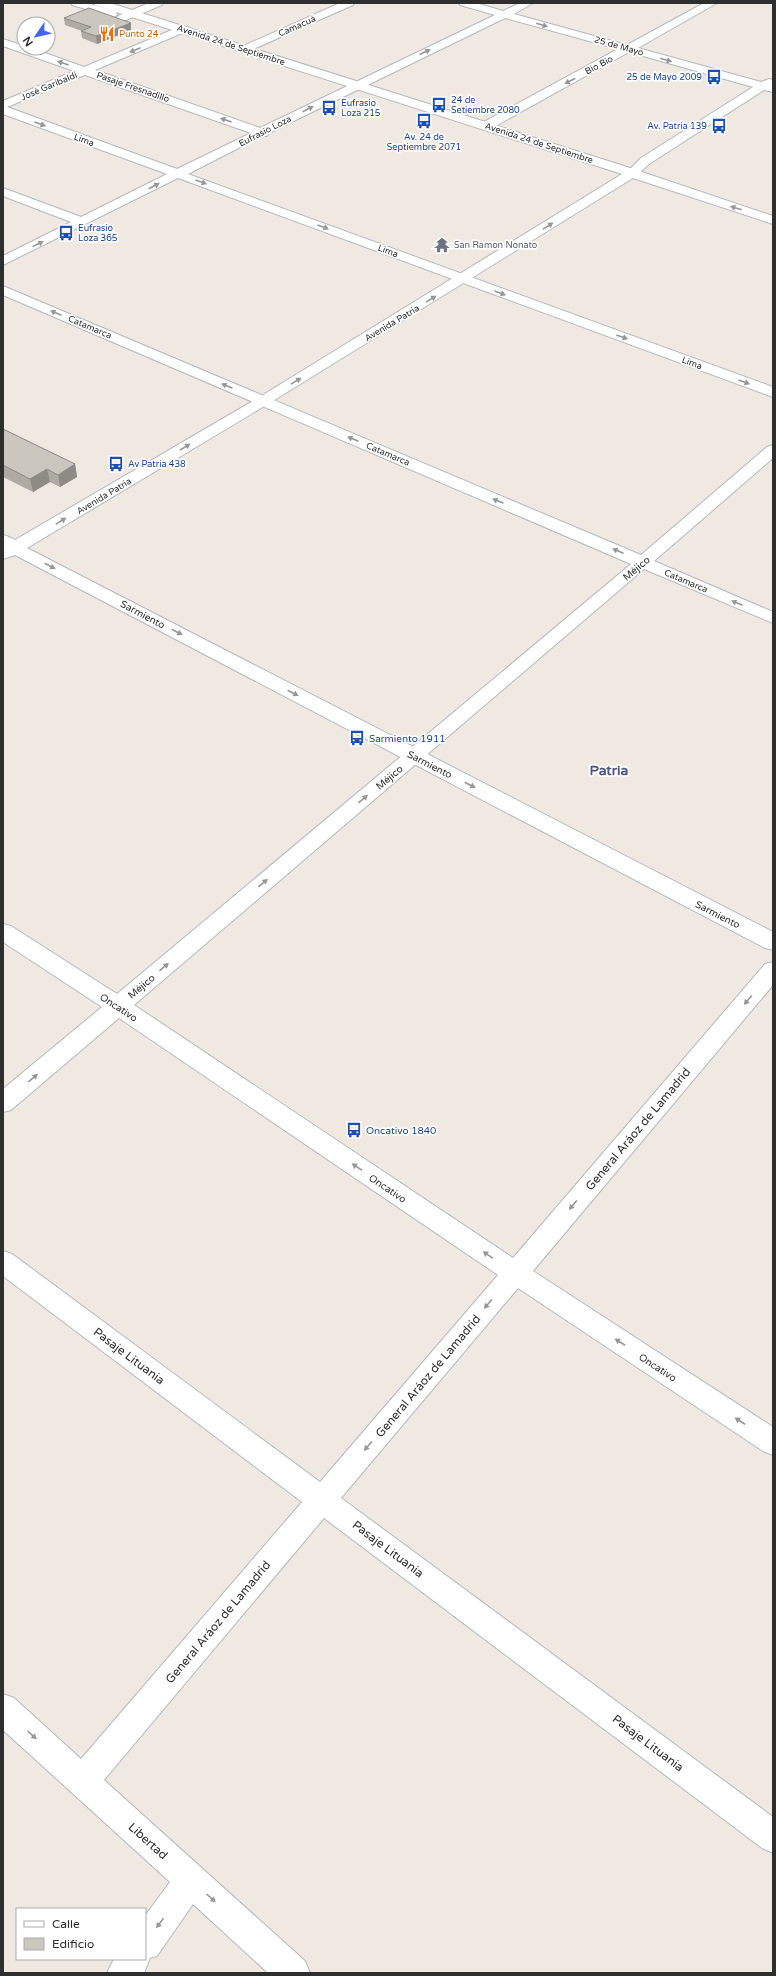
<svg xmlns="http://www.w3.org/2000/svg" width="776" height="1976" font-family="'Varela Round',sans-serif">
  <style>
    .lines { fill: none; stroke-linecap: round; stroke-linejoin: round }
    .street-casing { stroke: #b4b7c1; stroke-width: 2 }
    .secondary-casing { stroke: #b4b7c1; stroke-width: 2 }
    .street { fill: #fff; fill-rule: evenodd }
    .secondary { fill: #fff; fill-rule: evenodd }
    .wall { fill: #afaba4 }
    .shaded-wall { fill: #8e8b86 }
    .building { fill: #cbc7bf; stroke: #8e8b86 }
    .oneway { fill: #969696 }
    .labels { text-anchor: middle; stroke-width: 3.5; stroke-linejoin: round; paint-order: stroke }
    .far-street-label { font-size: 9px; fill: #2e2e2e; stroke: #fff }
    .far-food-label { font-size: 9px; fill: #c56008; stroke: #fff; text-anchor: start }
    .far-transit-label { font-size: 9px; fill: #164399; stroke: #fff; text-anchor: start }
    .far-worship-label { font-size: 9px; fill: #5b616d; stroke: #fff; text-anchor: start }
    .street-label { font-size: 10px; fill: #2e2e2e; stroke: #fff }
    .transit-label { font-size: 10px; fill: #164399; stroke: #fff; text-anchor: start }
    .near-street-label { font-size: 12px; fill: #2e2e2e; stroke: #fff }
    .district-label { font-size: 14px; font-weight: bold; fill: #4d5680; stroke: #fff }
  </style>
  <rect width="100%" height="100%" fill="#efe9e1"/>
  <g class="lines">
    <defs>
      <g id="street">
        <path d="M149,3H163L162,5L126,20L122,21L117,18L118,16Z"/>
        <path d="M340,3H354L353,5L249,51L245,52L239,49L241,47Z"/>
        <path d="M459,3H476L503,11L520,3H533L514,14L627,45L704,3H717L638,48L761,82L769,79L773,80V92L764,90L649,164L636,176H628L626,173L641,158L753,87L629,52L490,129H482L480,126L482,123L618,49L505,18L269,133L267,136H262L188,174L773,387V397L178,178L3,265V256L71,222L3,196V188L81,217L167,174L3,114V101L74,71L3,46V39L24,46V48H31L84,67L179,27H187L188,29L187,31L95,70L260,128L495,15L460,5ZM85,75L251,133L177,169L7,107Z"/>
        <path d="M3,286L641,555L767,447L773,445V458L654,561L773,612V623L644,569L134,1005L513,1258L765,964L773,962V985L533,1271L773,1427V1455L763,1451L518,1288L341,1498L773,1817V1853L762,1848L324,1518L104,1780L305,1961L310,1973H268L193,1904L157,1956L150,1958L144,1973H107L114,1959H145V1916L170,1882L3,1730V1694L14,1698L81,1759L302,1502L3,1276V1251L12,1254L320,1482L498,1275L119,1018L11,1110L3,1112V1089L102,1007L3,942V924L11,926L117,994L631,564L3,295Z"/>
        <path d="M3,535C11,537 19,541 23,548L21,552L15,553L3,548Z"/>
      </g>
      <path id="secondary" d="M71,3H87L111,10L95,5L94,3H110L624,166L773,216V224L633,178L268,404L27,548L773,932V950L765,948L15,555L3,559V547L258,398L622,174L116,12L117,14L116,16L112,17L72,5Z"/>
    </defs>
    <use href="#street" class="street-casing"/>
    <use href="#secondary" class="secondary-casing"/>
    <use href="#street" class="street"/>
    <use href="#secondary" class="secondary"/>
  </g>
  <g class="wall">
    <path d="M64,18L131,30L97,44L82,38L81,31H82L65,25Z"/>
    <path d="M3,429L75,464L77,477L60,487L50,482L33,492L3,477Z"/>
  </g>
  <g class="shaded-wall">
    <path d="M131,23V30L97,44L96,36Z"/>
    <path d="M75,464L77,477L60,487L58,475Z"/>
    <path d="M47,469L50,482L33,492L30,479Z"/>
  </g>
  <g class="building">
    <path d="M89,8L131,23L96,36L81,31L91,27L64,18Z"/>
    <path d="M3,429L75,464L58,475L47,469L30,479L3,465Z"/>
  </g>
  <defs><path id="oneway-solid" d="M-6-.8H1V-3.2L6.5 0L1 3.2V.8H-6Z"/></defs>
  <g class="oneway">
    <use href="#oneway-solid" transform="translate(542 25) rotate(16)"/>
    <use href="#oneway-solid" transform="translate(135 50) rotate(157)"/>
    <use href="#oneway-solid" transform="translate(425 52) rotate(-25)"/>
    <use href="#oneway-solid" transform="translate(666 60) rotate(16)"/>
    <use href="#oneway-solid" transform="translate(63 63) rotate(-161)"/>
    <use href="#oneway-solid" transform="translate(570 81) rotate(152)"/>
    <use href="#oneway-solid" transform="translate(308 109) rotate(-27)"/>
    <use href="#oneway-solid" transform="translate(226 120) rotate(-161)"/>
    <use href="#oneway-solid" transform="translate(40 124) rotate(20)"/>
    <use href="#oneway-solid" transform="translate(201 182) rotate(20)"/>
    <use href="#oneway-solid" transform="translate(154 186) rotate(-27)"/>
    <use href="#oneway-solid" transform="translate(736 208) rotate(-162)"/>
    <use href="#oneway-solid" transform="translate(548 226) rotate(-32)"/>
    <use href="#oneway-solid" transform="translate(323 227) rotate(20)"/>
    <use href="#oneway-solid" transform="translate(38 244) rotate(-26)"/>
    <use href="#oneway-solid" transform="translate(500 293) rotate(20)"/>
    <use href="#oneway-solid" transform="translate(431 299) rotate(-31)"/>
    <use href="#oneway-solid" transform="translate(56 313) rotate(-157)"/>
    <use href="#oneway-solid" transform="translate(622 337) rotate(20)"/>
    <use href="#oneway-solid" transform="translate(296 381) rotate(-31)"/>
    <use href="#oneway-solid" transform="translate(744 382) rotate(20)"/>
    <use href="#oneway-solid" transform="translate(227 386) rotate(-157)"/>
    <use href="#oneway-solid" transform="translate(353 439) rotate(-157)"/>
    <use href="#oneway-solid" transform="translate(185 447) rotate(-31)"/>
    <use href="#oneway-solid" transform="translate(498 501) rotate(-157)"/>
    <use href="#oneway-solid" transform="translate(61 521) rotate(-31)"/>
    <use href="#oneway-solid" transform="translate(618 551) rotate(-157)"/>
    <use href="#oneway-solid" transform="translate(50 566) rotate(28)"/>
    <use href="#oneway-solid" transform="translate(737 603) rotate(-157)"/>
    <use href="#oneway-solid" transform="translate(177 632) rotate(28)"/>
    <use href="#oneway-solid" transform="translate(293 693) rotate(28)"/>
    <use href="#oneway-solid" transform="translate(470 785) rotate(27)"/>
    <use href="#oneway-solid" transform="translate(363 799) rotate(-40)"/>
    <use href="#oneway-solid" transform="translate(263 883) rotate(-40)"/>
    <use href="#oneway-solid" transform="translate(164 967) rotate(-40)"/>
    <use href="#oneway-solid" transform="translate(748 1000) rotate(130)"/>
    <use href="#oneway-solid" transform="translate(33 1078) rotate(-40)"/>
    <use href="#oneway-solid" transform="translate(357 1167) rotate(-146)"/>
    <use href="#oneway-solid" transform="translate(573 1205) rotate(130)"/>
    <use href="#oneway-solid" transform="translate(488 1255) rotate(-146)"/>
    <use href="#oneway-solid" transform="translate(488 1304) rotate(130)"/>
    <use href="#oneway-solid" transform="translate(620 1342) rotate(-147)"/>
    <use href="#oneway-solid" transform="translate(740 1421) rotate(-147)"/>
    <use href="#oneway-solid" transform="translate(368 1446) rotate(130)"/>
    <use href="#oneway-solid" transform="translate(32 1735) rotate(42)"/>
    <use href="#oneway-solid" transform="translate(211 1898) rotate(42)"/>
    <use href="#oneway-solid" transform="translate(160 1923) rotate(126)"/>
  </g>
  <defs>
    <symbol id="restaurant-bare" viewBox="-9 -9 18 18"><path d="M-5-6h1v4h1v-4h1v4h1v-4h1v5L-1.5 .5V6h-2V.5L-5-1ZM5-6V6H3V1.5H1.5Q1.5-4 5-6Z" fill="#e8710a" stroke="#fff" stroke-width="2.5" paint-order="stroke"/></symbol>
    <symbol id="bus-bare" viewBox="-9 -9 18 18"><path d="M-5-6H5V4H4V6H2V4H-2V6H-4V4H-5ZM-3.5-4V0h7V-4ZM-3.5 1.2v1.5H-2V1.2ZM2 1.2v1.5H3.5V1.2Z" fill="#1a4fb4" stroke="#fff" stroke-width="2.5" paint-order="stroke"/></symbol>
    <symbol id="temple-bare" viewBox="-9 -9 18 18"><path d="M0-6L5-2H3V0L6.5 2.5H4V6H1.5V3h-3V6H-4V2.5H-6.5L-3 0V-2H-5Z" fill="#6b7280" stroke="#fff" stroke-width="2.5" paint-order="stroke"/></symbol>
  </defs>
  <g fill-rule="evenodd">
    <use href="#restaurant-bare" x="96" y="23" width="22" height="22"/>
    <use href="#bus-bare" x="703" y="66" width="22" height="22"/>
    <use href="#bus-bare" x="428" y="94" width="22" height="22"/>
    <use href="#bus-bare" x="318" y="97" width="22" height="22"/>
    <use href="#bus-bare" x="413" y="110" width="22" height="22"/>
    <use href="#bus-bare" x="708" y="115" width="22" height="22"/>
    <use href="#bus-bare" x="55" y="222" width="22" height="22"/>
    <use href="#temple-bare" x="431" y="234" width="22" height="22"/>
    <use href="#bus-bare" x="105" y="453" width="22" height="22"/>
    <use href="#bus-bare" x="346" y="727" width="22" height="22"/>
    <use href="#bus-bare" x="343" y="1119" width="22" height="22"/>
  </g>
  <g class="labels">
    <g class="far-street-label">
      <text transform="translate(297 26) rotate(-24)" y="3">Camacuá</text>
      <text transform="translate(231 45) rotate(18)" y="3">Avenida 24 de Septiembre</text>
      <text transform="translate(619 46) rotate(16)" y="3">25 de Mayo</text>
      <text transform="translate(599 65) rotate(-28)" y="3">Bio Bio</text>
      <text transform="translate(49 86) rotate(-23)" y="3">José Garibaldi</text>
      <text transform="translate(133 87) rotate(19)" y="3">Pasaje Fresnadillo</text>
      <text transform="translate(265 131) rotate(-27)" y="3">Eufrasio Loza</text>
      <text transform="translate(84 140) rotate(20)" y="3">Lima</text>
      <text transform="translate(539 143) rotate(18)" y="3">Avenida 24 de Septiembre</text>
      <text transform="translate(388 251) rotate(20)" y="3">Lima</text>
      <text transform="translate(392 323) rotate(-31)" y="3">Avenida Patria</text>
      <text transform="translate(90 327) rotate(23)" y="3">Catamarca</text>
      <text transform="translate(692 363) rotate(20)" y="3">Lima</text>
      <text transform="translate(388 454) rotate(23)" y="3">Catamarca</text>
      <text transform="translate(104 496) rotate(-31)" y="3">Avenida Patria</text>
      <text transform="translate(686 581) rotate(23)" y="3">Catamarca</text>
    </g>
    <g class="far-food-label">
      <text x="119" y="37">Punto 24</text>
    </g>
    <g class="far-transit-label">
      <text x="702" y="80" text-anchor="end">25 de Mayo 2009</text>
      <text x="451" y="103">24 de<tspan x="451" dy="10">Setiembre 2080</tspan></text>
      <text x="341" y="106">Eufrasio<tspan x="341" dy="10">Loza 215</tspan></text>
      <text x="707" y="129" text-anchor="end">Av. Patria 139</text>
      <text x="424" y="140" text-anchor="middle">Av. 24 de<tspan x="424" dy="10">Septiembre 2071</tspan></text>
      <text x="78" y="231">Eufrasio<tspan x="78" dy="10">Loza 365</tspan></text>
      <text x="128" y="467">Av Patria 438</text>
    </g>
    <g class="far-worship-label">
      <text x="454" y="248">San Ramon Nonato</text>
    </g>
    <g class="street-label">
      <text transform="translate(636 568) rotate(-40)" y="4">Méjico</text>
      <text transform="translate(143 614) rotate(28)" y="4">Sarmiento</text>
      <text transform="translate(430 764) rotate(27)" y="4">Sarmiento</text>
      <text transform="translate(389 777) rotate(-40)" y="4">Méjico</text>
      <text transform="translate(718 914) rotate(27)" y="4">Sarmiento</text>
      <text transform="translate(141 986) rotate(-40)" y="4">Méjico</text>
      <text transform="translate(119 1007) rotate(33)" y="4">Oncativo</text>
      <text transform="translate(388 1188) rotate(34)" y="4">Oncativo</text>
      <text transform="translate(658 1367) rotate(33)" y="4">Oncativo</text>
    </g>
    <g class="transit-label">
      <text x="369" y="742">Sarmiento 1911</text>
      <text x="366" y="1134">Oncativo 1840</text>
    </g>
    <g class="near-street-label">
      <text transform="translate(638 1129) rotate(-50)" y="4">General Aráoz de Lamadrid</text>
      <text transform="translate(129 1356) rotate(37)" y="4">Pasaje Lituania</text>
      <text transform="translate(428 1376) rotate(-50)" y="4">General Aráoz de Lamadrid</text>
      <text transform="translate(388 1549) rotate(37)" y="4">Pasaje Lituania</text>
      <text transform="translate(218 1622) rotate(-50)" y="4">General Aráoz de Lamadrid</text>
      <text transform="translate(648 1743) rotate(37)" y="4">Pasaje Lituania</text>
      <text transform="translate(148 1841) rotate(42)" y="4">Libertad</text>
    </g>
    <g class="district-label">
      <text x="609" y="775">Patria</text>
    </g>
  </g>
  <rect width="776" height="1976" fill="none" stroke="#2e2e2e" stroke-width="8"/>
  <rect x="16" y="1908" width="130" height="52" fill="#ffffff" stroke="#ababab"/>
  <rect x="24" y="1921" width="20" height="6" fill="#ffffff" stroke="#ababab"/>
  <text x="52" y="1928" font-size="12" fill="#2e2e2e">Calle</text>
  <rect x="24" y="1938" width="20" height="12" fill="#cbc7bf" stroke="#ababab"/>
  <text x="52" y="1948" font-size="12" fill="#2e2e2e">Edificio</text>
  <g transform="translate(36 36) rotate(236)"><circle r="19" fill="#ffffff" stroke="#ababab"/>
  <path d="M0-3L7 15L0 10L-7 15Z" fill="#4264fb"/>
  <text y="-6" font-size="11" font-weight="bold" text-anchor="middle" fill="#2e2e2e">N</text>
  </g>
</svg>
